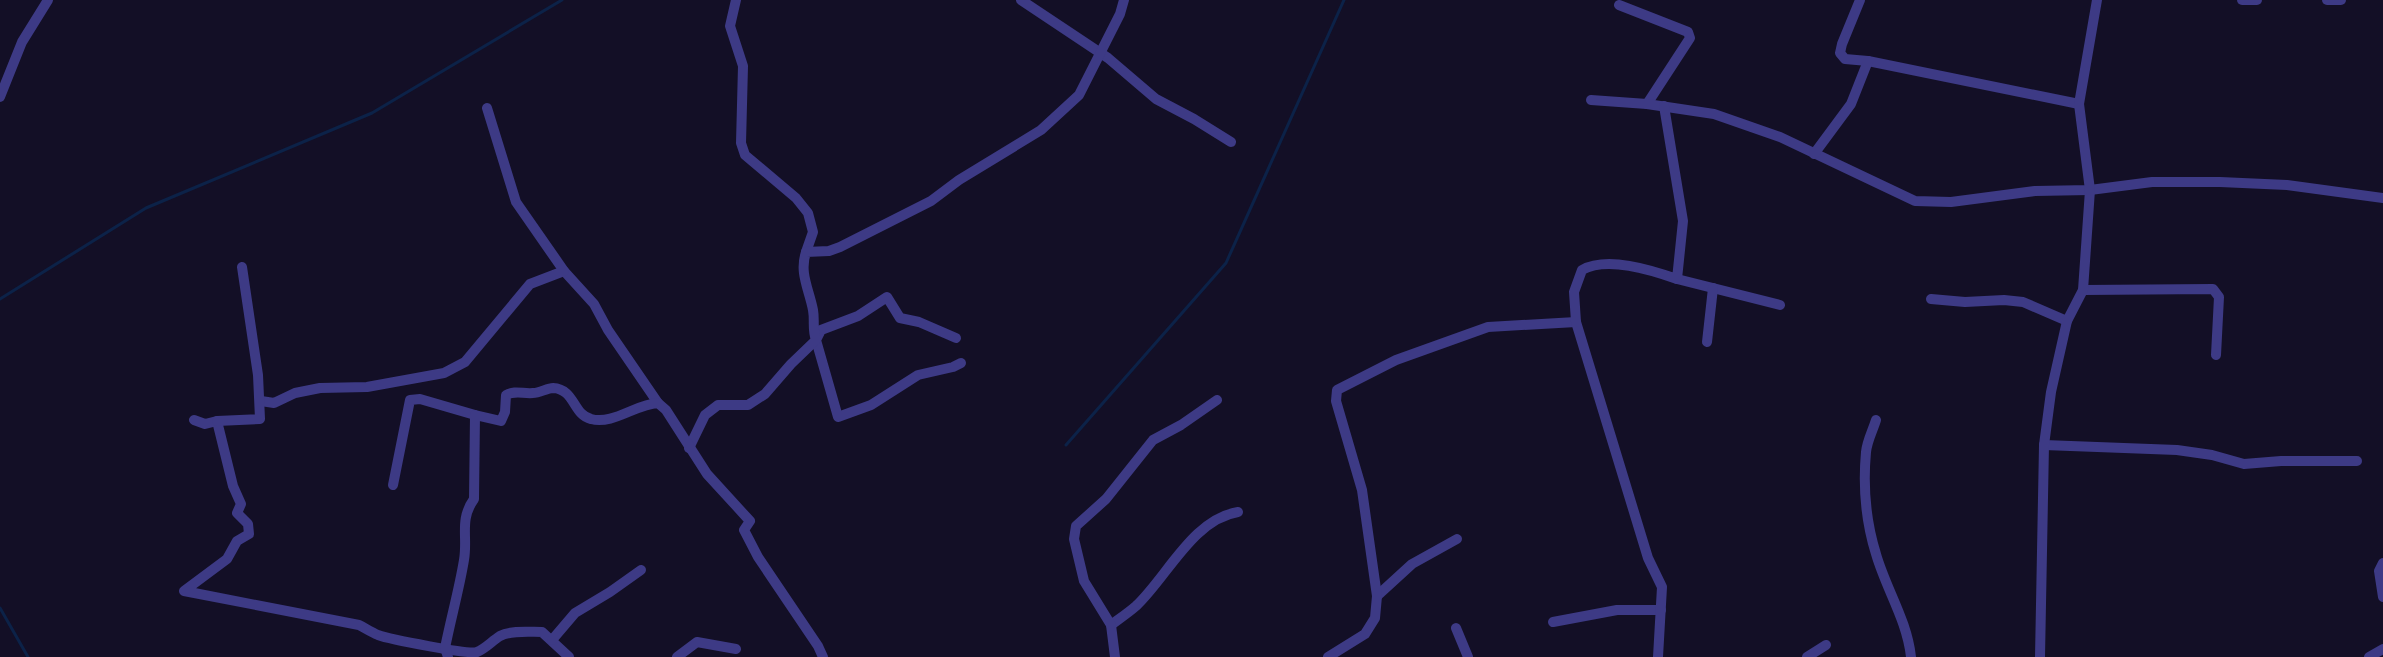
<svg xmlns="http://www.w3.org/2000/svg" width="2383" height="657" font-family="Quicksand,sans-serif">
  <style>
    .lines { fill: none; stroke-linecap: round; stroke-linejoin: round }
    .stream { stroke: #0c2248; stroke-width: 3 }
    .minor { stroke: #3d3a85; stroke-width: 10 }
  </style>
  <rect width="100%" height="100%" fill="#130f26"/>
  <g class="lines">
    <g class="stream">
      <path d="M0,299L146,208L372,113L562,0"/>
      <path d="M1066,445L1226,263L1344,0"/>
      <path d="M0,608L28,657"/>
    </g>
    <g class="minor">
      <path d="M736,0L730,26L743,66L741,143L745,155L796,198L808,213L813,232L806,252"/>
      <path d="M1021,0L1108,58L1156,99L1194,119L1231,142"/>
      <path d="M1860,0L1842,44L1840,53L1845,59L1868,61L2079,104"/>
      <path d="M2242,0H2257"/>
      <path d="M2327,0H2341"/>
      <path d="M1619,5L1688,32L1690,38L1647,104"/>
      <path d="M0,97L22,42L48,0"/>
      <path d="M1591,100L1647,104L1714,114L1780,137L1915,201L1951,202L2035,191L2090,190L2152,182H2220L2287,185L2383,198"/>
      <path d="M1814,154L1851,104L1868,61"/>
      <path d="M564,271L594,304L608,330L658,403"/>
      <path d="M1677,279L1780,305"/>
      <path d="M2083,290L2213,289L2219,297L2216,355"/>
      <path d="M1931,299L1965,302L2004,300L2023,302L2067,321"/>
      <path d="M956,338L919,322L900,318L887,297L858,316L821,330L816,340L838,417L871,405L918,375L953,367L961,363"/>
      <path d="M1707,342L1713,288"/>
      <path d="M261,401L274,403L295,393L320,388L367,387L444,373L465,362L530,284L564,271L516,202L487,108"/>
      <path d="M194,420L205,424L217,421L233,486L241,504L237,513L248,524L249,534L237,541L227,559L184,591L359,625C365,628 371,632 378,635C389,639 469,655 477,652C485,649 492,641 500,636C511,630 529,632 542,632L569,657"/>
      <path d="M1876,420C1873,430 1867,441 1866,452C1863,485 1866,522 1876,554C1886,589 1907,620 1911,657"/>
      <path d="M217,421L260,419L258,375L242,267"/>
      <path d="M2044,445L2177,450L2212,455L2244,464L2281,461H2357"/>
      <path d="M689,448L705,415L718,405H748L765,394L791,364L816,340C812,329 815,321 813,310C809,289 799,273 806,252L829,251L840,247L931,201L959,180L1041,130L1079,95L1120,14L1124,0"/>
      <path d="M393,485L410,400L420,399L475,415"/>
      <path d="M2383,563L2379,571L2383,597"/>
      <path d="M1377,596L1412,564L1457,539"/>
      <path d="M1553,622L1617,610H1661"/>
      <path d="M1111,625C1119,619 1128,613 1136,606C1167,577 1193,519 1238,512"/>
      <path d="M1456,628L1468,657"/>
      <path d="M552,640L575,613L610,592L641,570"/>
      <path d="M448,657L445,648C451,618 459,590 464,560C468,537 459,520 474,499L475,415L501,421L505,412L506,395C515,390 523,394 533,393C540,393 547,388 553,388C575,389 573,415 591,419C613,425 636,404 658,403L666,410L707,474L750,521L744,530L758,557L818,646L823,657"/>
      <path d="M677,657L697,642L736,649"/>
      <path d="M1115,657L1111,625L1084,581L1074,539L1076,526L1106,499L1153,440L1181,425L1217,400"/>
      <path d="M1328,657L1365,634L1375,618L1377,596L1362,490L1336,401L1337,390L1396,360L1488,327L1576,322"/>
      <path d="M1658,657L1662,587L1648,558L1576,322L1574,292L1582,270C1607,256 1651,270 1677,279L1683,221L1664,106"/>
      <path d="M1807,657L1826,645"/>
      <path d="M2040,657L2044,445L2051,392L2067,321L2083,290L2090,190L2079,104L2097,0"/>
      <path d="M2369,657L2383,649"/>
    </g>
  </g>
</svg>
